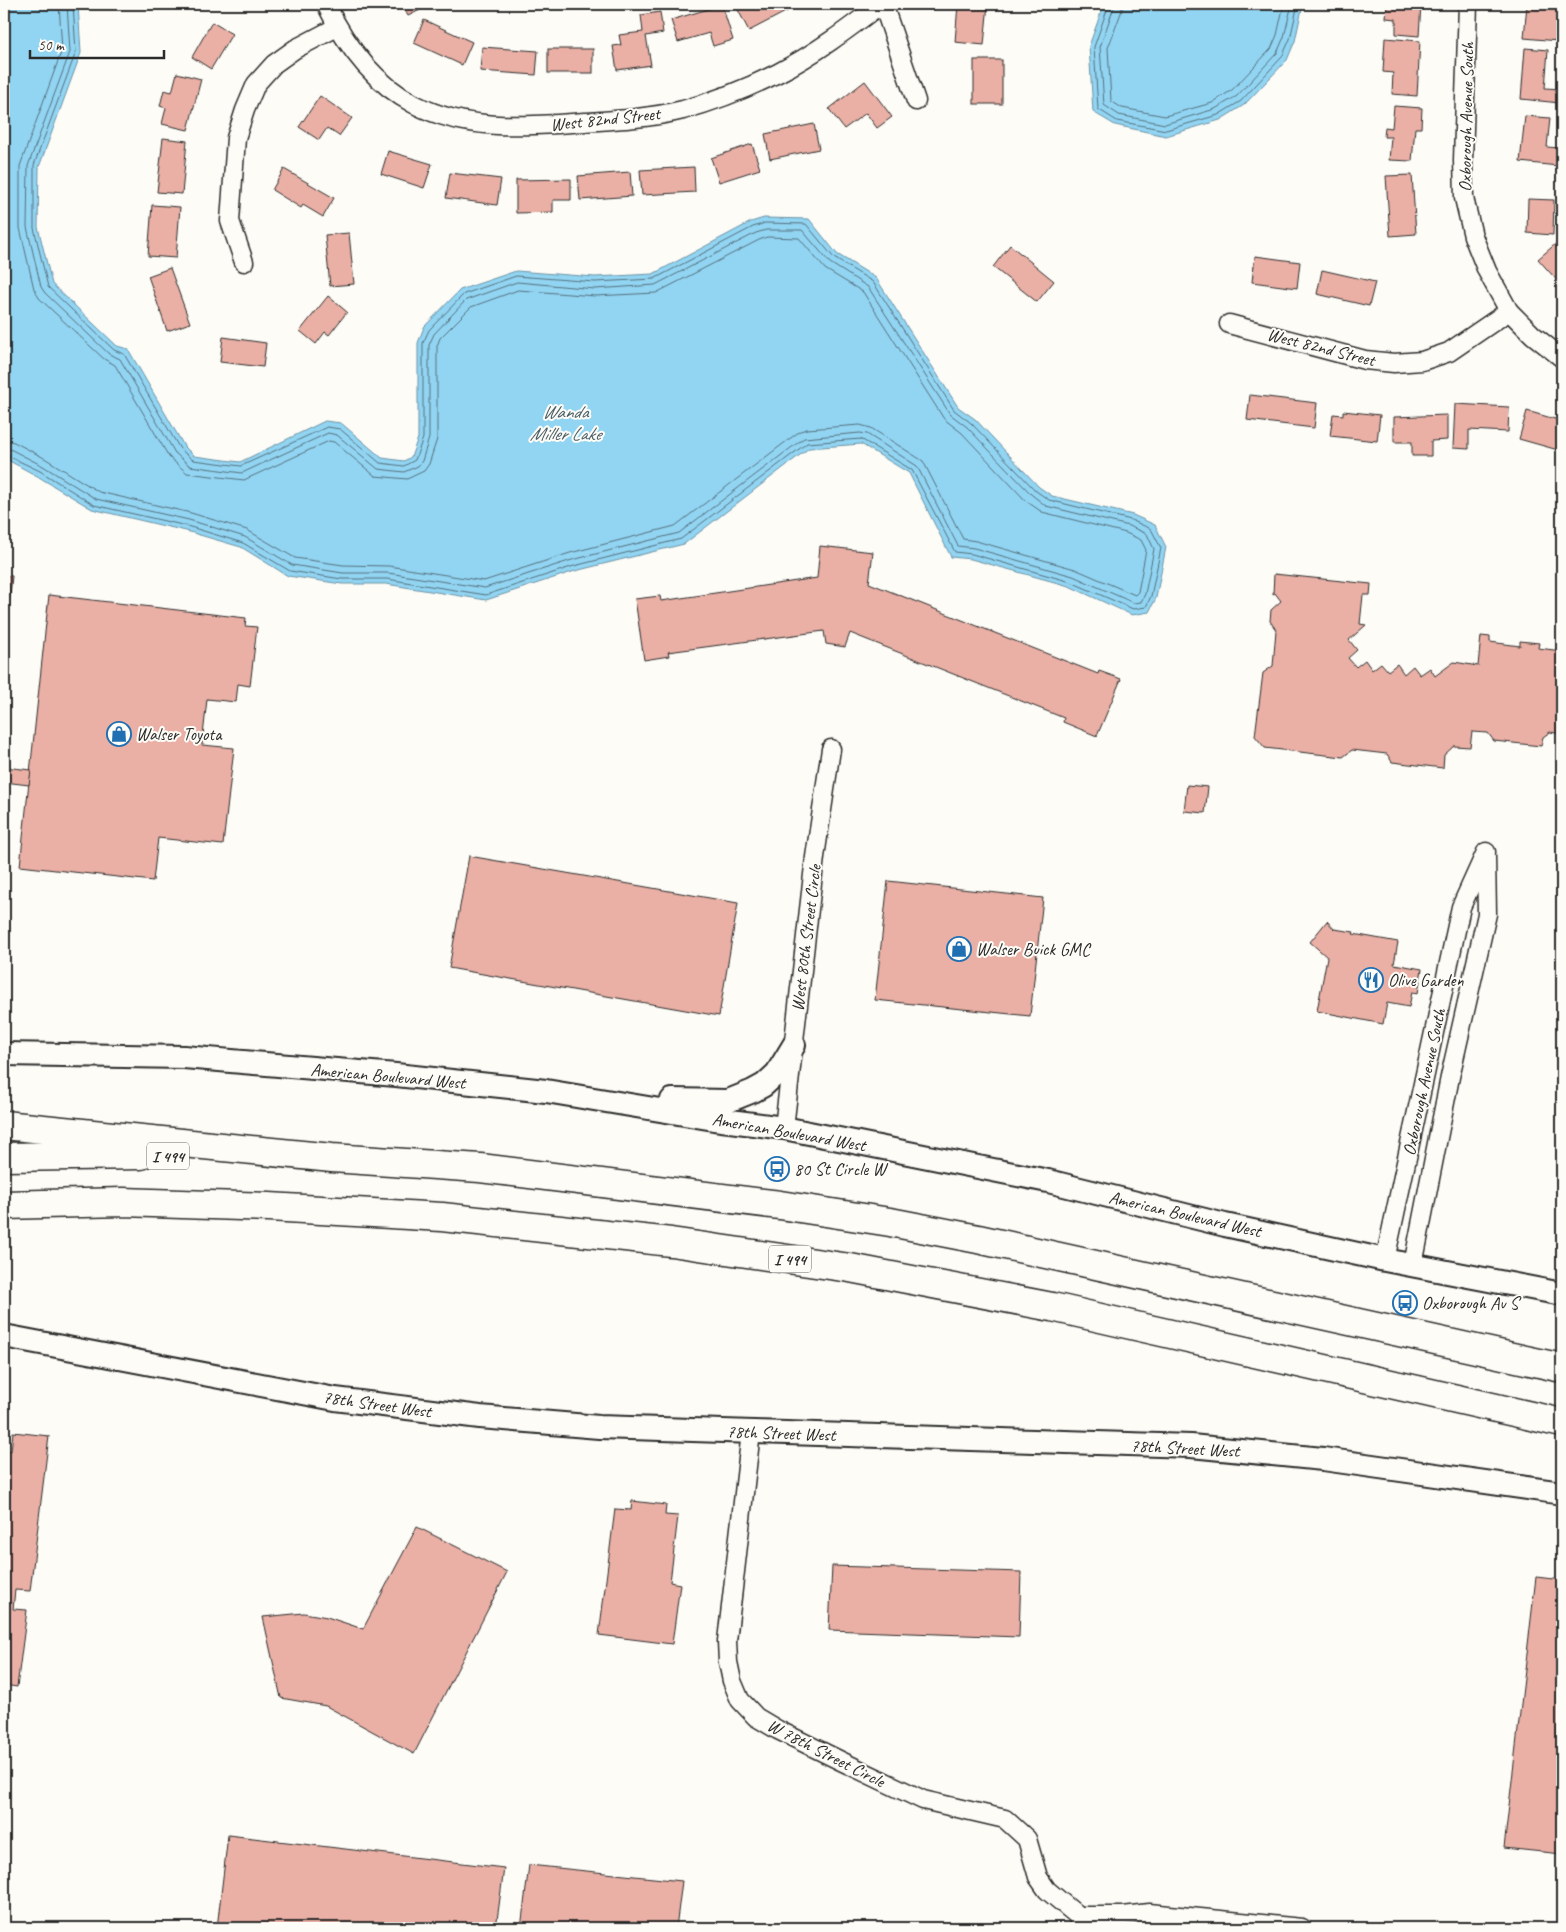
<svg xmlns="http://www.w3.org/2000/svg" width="1566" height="1932" font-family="Caveat,sans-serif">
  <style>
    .water { fill: #92d5f3; stroke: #6991a3 }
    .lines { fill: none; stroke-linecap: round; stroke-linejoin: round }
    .shore { stroke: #546f7b; stroke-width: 1 }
    .building { fill: #eab0a5; stroke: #2b2b2b }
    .minor-casing { stroke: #2b2b2b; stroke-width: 21 }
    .tertiary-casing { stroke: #2b2b2b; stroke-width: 26 }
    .motorway-casing { stroke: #2b2b2b; stroke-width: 31 }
    .minor { stroke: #fdfcf7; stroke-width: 18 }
    .tertiary { stroke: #fdfcf7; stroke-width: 22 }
    .motorway { stroke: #fdfcf7; stroke-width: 28 }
    .labels { text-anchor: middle; stroke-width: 4; stroke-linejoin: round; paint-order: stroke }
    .shield { fill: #fdfcf7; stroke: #6a6a68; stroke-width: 1 }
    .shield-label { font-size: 16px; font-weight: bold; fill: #2b2b2b }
    .street-label { font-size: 18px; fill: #2b2b2b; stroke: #fdfcf7 }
    .poi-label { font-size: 18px; fill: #2b2b2b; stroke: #fdfcf7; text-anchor: start }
    .water-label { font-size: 19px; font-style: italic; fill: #4a5e67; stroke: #fdfcf7 }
  </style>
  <rect width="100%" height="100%" fill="#fdfcf7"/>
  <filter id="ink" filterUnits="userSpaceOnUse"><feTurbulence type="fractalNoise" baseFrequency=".02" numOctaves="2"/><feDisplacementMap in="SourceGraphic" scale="10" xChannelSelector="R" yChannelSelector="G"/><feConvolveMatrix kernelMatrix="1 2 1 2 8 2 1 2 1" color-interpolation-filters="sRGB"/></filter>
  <g filter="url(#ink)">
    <g class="water">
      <path d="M4,4H78L81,53L39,167L38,227L52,284L117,346L128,349L184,446L194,456L240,462L325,421L341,423L382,458L404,461L411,457L418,438V343L424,327L460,290L516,271L595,277L653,274L751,222L764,218L809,219L837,254L876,278L958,407L975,419L1039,487L1052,496L1133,515L1155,525L1166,547L1156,598L1149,612L1132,615L1069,586L971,559L951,557L909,473L861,444L809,448L684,544L575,571L486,600L386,584H342L288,576L241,547L186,531L92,509L37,476L4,458Z"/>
      <path d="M1104,4H1303L1295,41L1287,60L1244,105L1220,120L1166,136L1115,125L1093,112L1089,46Z"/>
    </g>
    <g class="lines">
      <g class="shore">
        <path d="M1109,4L1094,47L1098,109L1117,121L1166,130L1218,115L1241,101L1282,57L1290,39L1298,4"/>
        <path d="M1115,4L1100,47L1104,105L1119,115L1165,124L1215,109L1237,96L1277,53L1284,37L1292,4"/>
        <path d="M1122,4V10L1108,48L1111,101L1122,108L1165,116L1212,103L1232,90L1271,49L1277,35L1284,4"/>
        <path d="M4,440L14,442L46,459L99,492L191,513L247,530L295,558L343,565L389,566L484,581L570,553L675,526L800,431L807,429L860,425L871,428L923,461L963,539L976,541L1075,569L1135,595L1138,592L1146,550L1141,540L1126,533L1042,512L1026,501L962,433L944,419L863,292L825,269L799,238L767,237L759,240L656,293L595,296L518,290L471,307L440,338L437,346V439L429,464L424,471L407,479L375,476L334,442L329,441L244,480L187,473L169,457L115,365L104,359L39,298L34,289L20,228V166L62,50L59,4"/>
        <path d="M4,447L10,449L43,466L96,499L189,520L245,537L292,565L343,573H388L485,588L572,560L679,533L804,438L860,433L867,434L917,466L958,546L974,548L1073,576L1134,603L1141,602L1145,594L1154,549L1147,534L1129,526L1046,506L1032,495L967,427L950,414L868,287L830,263L802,230H766L756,233L655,285L595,289L517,282L466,300L434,334L429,345V438L422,461L418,466L404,472L378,469L337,435L328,433L242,473L190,466L175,453L120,359L109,354L45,293L41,287L27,227L28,166L70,52L67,4"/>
        <path d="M4,454L40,471L94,505L187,526L243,543L290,571L342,579H387L486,595L574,566L681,539L807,443L861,439L912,470L955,552L972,554L1071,582L1133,609L1146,607L1151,596L1161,548L1151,529L1131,520L1049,500L1036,491L971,423L954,410L873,282L834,258L806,224L765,223L753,227L654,279L595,282L516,276L464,294L429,330L423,343V438L415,460L404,466L380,463L340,429L327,427L241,466L193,460L180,449L124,354L114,350L48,287L34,228V165L76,52L73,4"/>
      </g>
    </g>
    <g class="building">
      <path d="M402,4H427L428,6L408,16Z"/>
      <path d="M746,4H796L797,6L749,31L737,8Z"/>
      <path d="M958,4H988L984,45L955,42Z"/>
      <path d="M1387,4H1421L1419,36L1396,34V19L1386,18Z"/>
      <path d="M1527,4H1561L1558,41L1524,38Z"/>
      <path d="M722,5L733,40L713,46L709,33L678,42L671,20Z"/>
      <path d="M660,12L663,33L646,36L651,65L617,70L613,46L621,45L619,35L643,32L641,15Z"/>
      <path d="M424,20L472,42L462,65L414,43Z"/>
      <path d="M212,22L232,34L211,69L192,57Z"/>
      <path d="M1385,38L1420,41L1417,96L1392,94L1393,73L1383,72Z"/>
      <path d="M482,47L538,51L536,75L480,71Z"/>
      <path d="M1525,48L1548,50L1545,88L1561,89L1560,103L1521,99Z"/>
      <rect x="548" y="49" width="45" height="24"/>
      <rect x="974" y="60" width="28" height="44"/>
      <path d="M177,73L201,79L188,130L162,124L166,108L160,106L164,90L172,92Z"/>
      <path d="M865,81L892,117L877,128L866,113L844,129L829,109Z"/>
      <path d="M320,96L352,118L339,136L327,128L319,140L299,127Z"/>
      <path d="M1394,106L1422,108L1421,128H1415L1412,161L1389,160L1391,137H1384L1385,127L1392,128Z"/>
      <path d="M1525,116L1550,118L1547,147L1559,148L1558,166L1520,162Z"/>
      <path d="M814,124L819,149L770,159L765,134Z"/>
      <path d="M163,138L187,141L182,194L157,192Z"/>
      <path d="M752,144L760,169L719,182L711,158Z"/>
      <path d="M388,151L432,164L424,188L381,174Z"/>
      <path d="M694,167L695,192L642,195L640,170Z"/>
      <path d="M284,169L334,198L323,217L303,205L301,208L272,190Z"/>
      <path d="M630,172L632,196L580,200L578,176Z"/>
      <path d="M450,173L501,179L497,205L446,198Z"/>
      <path d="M1412,175L1416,234L1390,236L1386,176Z"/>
      <path d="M571,179V200H553V212L516,213V180Z"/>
      <path d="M1528,199L1554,200L1553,235L1527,233Z"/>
      <path d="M152,205L180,207L176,258L148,256Z"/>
      <path d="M349,233L354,284L330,286L325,235Z"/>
      <path d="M1559,241L1562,244V286L1538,259Z"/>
      <path d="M1010,245L1054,281L1037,302L993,267Z"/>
      <path d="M1255,256L1300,262L1297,288L1252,282Z"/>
      <path d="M170,268L190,323L167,331L148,276Z"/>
      <path d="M1322,270L1375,282L1369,306L1317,294Z"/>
      <path d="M328,296L347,312L329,335L325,332L316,344L300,331Z"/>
      <path d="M223,337L266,343L263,367L220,362Z"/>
      <path d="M1250,395L1317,403L1314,428L1247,420Z"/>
      <path d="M1455,404L1509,407L1508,432L1469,430V449L1453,448Z"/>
      <path d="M1343,411L1380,415L1377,441L1330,436L1333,414L1343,415Z"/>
      <path d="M1527,411L1562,421V448L1559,447L1558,450L1519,439Z"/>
      <path d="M1447,415V440L1431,441V456H1412V442H1394V417Z"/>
      <path d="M820,546L873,552L869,583L1098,674L1099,671L1121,679L1097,736L1063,722L1064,718L850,633L845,647L826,644L824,631L668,652L669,656L644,660L635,599L660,596L661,601L817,578Z"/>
      <path d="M1274,574L1371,584L1370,595H1363L1360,624L1366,625L1349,640L1357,650L1348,658L1356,667L1365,660L1372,670L1381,663L1388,671L1397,664L1404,674L1413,666L1420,675L1430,668L1435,676L1454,662L1478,666L1481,636L1490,637V642L1520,646V641L1539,643L1538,648L1562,651V734L1550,732L1543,737L1541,746L1494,741L1488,733L1472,732L1470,747L1454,746L1444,755L1443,768L1392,762L1387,754L1352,750L1343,757L1265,748L1255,736L1263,673L1273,666L1276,630L1270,621L1271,610L1281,601L1275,593L1273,594Z"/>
      <path d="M4,575L12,576L4,652Z"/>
      <path d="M49,595L246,618L245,626L257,627L250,686L238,684L236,702L207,699L202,745L234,748L223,845L158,838L153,881L20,866Z"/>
      <path d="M4,767L31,770L29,785L4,782Z"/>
      <path d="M1187,785L1208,787L1205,813L1184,811Z"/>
      <path d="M469,856L738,903L719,1016L449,968Z"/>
      <path d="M888,881L1043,898L1030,1016L875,1000Z"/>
      <path d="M1327,921L1334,929L1354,932L1353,934L1398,942L1394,964L1422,969L1418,993L1412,992L1409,1007L1387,1003L1383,1024L1317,1011L1327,957L1310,942Z"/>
      <path d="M13,1432L49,1436L30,1591L15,1590L13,1609L27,1610L17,1687L4,1685V1450L11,1451Z"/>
      <path d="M632,1501L666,1505L665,1515L678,1516L670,1582L680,1584L672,1644L599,1635L615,1509L631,1510Z"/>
      <path d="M417,1527L507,1572L414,1754L326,1706L281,1698L263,1617L304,1613L327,1617L363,1629Z"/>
      <path d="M832,1566L1021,1572L1019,1637L829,1630Z"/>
      <path d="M1536,1577L1562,1580V1854L1504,1848Z"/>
      <path d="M228,1835L504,1868L496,1928H217Z"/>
      <path d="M529,1865L682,1881L676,1928H521Z"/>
    </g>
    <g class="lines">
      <defs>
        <g id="minor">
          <path d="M326,4C345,44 374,83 414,104C468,132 527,126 585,122C617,120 651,118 683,110C715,101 748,88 778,73C815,54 848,29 881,4"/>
          <path d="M883,4L916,101"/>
          <path d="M1468,4L1463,160L1464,198L1473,236L1487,271L1509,311L1533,335L1562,358"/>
          <path d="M244,262L230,221L236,138L245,110L256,84L274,64L295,49L337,27"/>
          <path d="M1229,324L1365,360L1394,363L1422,361L1449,352L1509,311"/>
          <path d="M784,1128L815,857L831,749"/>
          <path d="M1385,1260L1461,907L1486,852"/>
          <path d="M1413,1265L1450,1077L1487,914L1486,856"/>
          <path d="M751,1432L727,1641L728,1662L732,1681L740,1700L756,1717L778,1730L841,1761L923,1800L1005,1819L1027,1839L1038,1877L1047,1890L1078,1916L1080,1928"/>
          <path d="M1078,1916H1123L1149,1913L1302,1928"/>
        </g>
        <g id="tertiary">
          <path d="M4,1054L184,1057L396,1075L546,1091L714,1119L784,1128L1048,1181L1225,1225L1385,1260L1562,1294"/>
          <path d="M672,1100L728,1101L753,1091L764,1085L777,1073L794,1045"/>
          <path d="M4,1336L335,1399L480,1417L599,1427L1191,1446L1323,1459L1562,1493"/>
        </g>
        <g id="motorway">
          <path d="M4,1125L332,1158L480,1168L780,1205L890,1222L978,1239L1562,1368"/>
          <path d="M4,1157L141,1155"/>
          <path d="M4,1205L123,1202L269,1207L442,1217L671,1242L850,1268L1052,1307L1562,1423"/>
        </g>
      </defs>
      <use href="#minor" class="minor-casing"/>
      <use href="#tertiary" class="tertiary-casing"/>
      <use href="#motorway" class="motorway-casing"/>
      <use href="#minor" class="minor"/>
      <use href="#tertiary" class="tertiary"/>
      <use href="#motorway" class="motorway"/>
    </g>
  </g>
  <defs>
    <symbol id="shop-ring" viewBox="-11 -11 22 22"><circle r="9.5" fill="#fdfcf7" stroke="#1f6fb2" stroke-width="1.5"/><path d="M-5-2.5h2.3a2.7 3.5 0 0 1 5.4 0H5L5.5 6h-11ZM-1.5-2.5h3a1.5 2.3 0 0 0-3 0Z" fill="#1f6fb2"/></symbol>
    <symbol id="restaurant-ring" viewBox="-11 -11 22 22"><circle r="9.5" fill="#fdfcf7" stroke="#1f6fb2" stroke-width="1.5"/><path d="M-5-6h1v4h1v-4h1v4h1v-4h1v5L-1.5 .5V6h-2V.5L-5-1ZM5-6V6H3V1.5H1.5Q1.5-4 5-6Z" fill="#1f6fb2"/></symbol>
    <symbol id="bus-ring" viewBox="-11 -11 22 22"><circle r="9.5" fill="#fdfcf7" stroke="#1f6fb2" stroke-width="1.5"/><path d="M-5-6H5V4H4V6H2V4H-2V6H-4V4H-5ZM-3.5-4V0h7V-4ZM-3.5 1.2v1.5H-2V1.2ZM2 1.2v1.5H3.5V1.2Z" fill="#1f6fb2"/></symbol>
  </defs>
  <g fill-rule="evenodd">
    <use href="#shop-ring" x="105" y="720" width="28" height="28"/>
    <use href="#shop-ring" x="945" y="935" width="28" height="28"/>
    <use href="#restaurant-ring" x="1357" y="966" width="28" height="28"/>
    <use href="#bus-ring" x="763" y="1155" width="28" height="28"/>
    <use href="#bus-ring" x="1391" y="1289" width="28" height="28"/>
  </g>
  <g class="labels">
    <g class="shield">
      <rect x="147" y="1142.5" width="42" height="27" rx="4"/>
      <rect x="769" y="1245.5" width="42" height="27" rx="4"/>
    </g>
    <g class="shield-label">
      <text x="168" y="1162">I 494</text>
      <text x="790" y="1265">I 494</text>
    </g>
    <g class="street-label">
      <text transform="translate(1466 117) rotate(-89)" y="6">Oxborough Avenue South</text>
      <text transform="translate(605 119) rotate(-6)" y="6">West 82nd Street</text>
      <text transform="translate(1321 347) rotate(14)" y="6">West 82nd Street</text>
      <text transform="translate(806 938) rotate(-83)" y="6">West 80th Street Circle</text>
      <text transform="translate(388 1076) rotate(5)" y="6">American Boulevard West</text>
      <text transform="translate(1424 1082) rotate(-78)" y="6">Oxborough Avenue South</text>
      <text transform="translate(789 1132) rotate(10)" y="6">American Boulevard West</text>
      <text transform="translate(1185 1214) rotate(13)" y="6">American Boulevard West</text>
      <text transform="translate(377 1404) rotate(8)" y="6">78th Street West</text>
      <text transform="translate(781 1433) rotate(2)" y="6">78th Street West</text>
      <text transform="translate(1185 1448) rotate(3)" y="6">78th Street West</text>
      <text transform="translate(826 1753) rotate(27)" y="6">W 78th Street Circle</text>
    </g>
    <g class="poi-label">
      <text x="136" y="740">Walser Toyota</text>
      <text x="976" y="955">Walser Buick GMC</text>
      <text x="1388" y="986">Olive Garden</text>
      <text x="794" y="1175">80 St Circle W</text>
      <text x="1422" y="1309">Oxborough Av S</text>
    </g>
    <g class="water-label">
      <text x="565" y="418">Wanda<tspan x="565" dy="22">Miller Lake</tspan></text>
    </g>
  </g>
  <rect width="1566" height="1932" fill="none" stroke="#fdfcf7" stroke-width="20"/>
  <rect x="10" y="10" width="1546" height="1912" fill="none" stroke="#2b2b2b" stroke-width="2" filter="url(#ink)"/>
  <path d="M30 50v8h134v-8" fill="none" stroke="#2b2b2b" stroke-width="2.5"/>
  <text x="38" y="50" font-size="15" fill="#2b2b2b" stroke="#fdfcf7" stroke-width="4" paint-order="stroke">50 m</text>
</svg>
